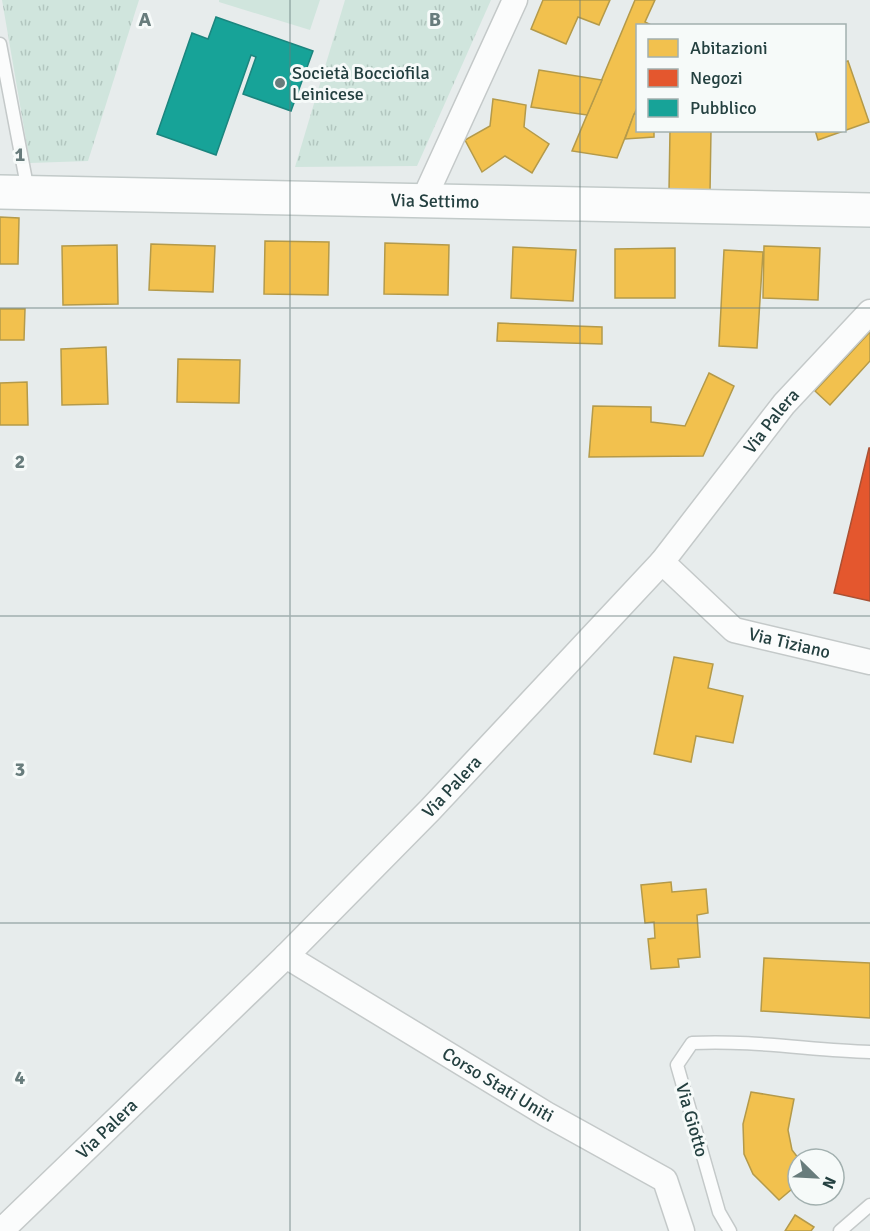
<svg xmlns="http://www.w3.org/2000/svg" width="870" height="1231" font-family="Signika,sans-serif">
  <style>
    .grass { fill: url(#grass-tufts) }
    .pitch { fill: #d0e5dd }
    .homes { fill: #f2c14e; stroke: #b49a4a; stroke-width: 1.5 }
    .shops { fill: #e4572e; stroke: #aa5033; stroke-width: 1.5 }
    .public { fill: #17a398; stroke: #1b857e; stroke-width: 1.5 }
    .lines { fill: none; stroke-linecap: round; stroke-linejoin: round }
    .lane-casing { stroke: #c4c9c9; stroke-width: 15 }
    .street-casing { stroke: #c4c9c9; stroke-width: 27 }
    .secondary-casing { stroke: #c2cac9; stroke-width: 36 }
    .lane { stroke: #fbfcfc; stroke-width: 12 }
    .street { stroke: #fbfcfc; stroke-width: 24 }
    .secondary { stroke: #fbfcfc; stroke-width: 33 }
    .grid { fill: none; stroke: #687c7c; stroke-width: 1.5; stroke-opacity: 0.55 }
    .poi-dot { fill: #687c7c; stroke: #f6faf9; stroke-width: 2 }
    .labels { text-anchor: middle; stroke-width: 6; stroke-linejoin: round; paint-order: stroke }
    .poi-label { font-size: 18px; fill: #244040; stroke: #f6faf9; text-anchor: start }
    .street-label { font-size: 18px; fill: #244040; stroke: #f6faf9 }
    .grid-label { font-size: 20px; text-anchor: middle; font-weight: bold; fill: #687c7c; stroke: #f6faf9; stroke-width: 6; stroke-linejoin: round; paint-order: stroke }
  </style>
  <defs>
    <pattern id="grass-tufts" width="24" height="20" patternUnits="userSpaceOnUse" patternTransform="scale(1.5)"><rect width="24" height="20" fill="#d0e5dd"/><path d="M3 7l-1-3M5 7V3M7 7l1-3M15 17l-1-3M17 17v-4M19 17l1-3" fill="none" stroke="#b2c6bf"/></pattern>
  </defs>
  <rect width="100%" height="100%" fill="#e7ecec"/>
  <g class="grass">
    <path d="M2,0H139L88,161L30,163Z"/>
    <path d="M345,0H491L417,166L295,167Z"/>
  </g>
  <path class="pitch" d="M219,0H320L310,30L219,2Z"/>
  <g class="homes">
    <path d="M543,0H610L599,25L578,17L566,44L531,29Z"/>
    <path d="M635,0H655L645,22L653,26H638V105L617,158L572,151Z"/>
    <path d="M848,61L869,122L818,140L815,130H844V62Z"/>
    <path d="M539,70L602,80L587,115L531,107Z"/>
    <path d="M493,99L526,105L524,127L549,144L532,173L505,156L482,172L465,140L490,126Z"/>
    <path d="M634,114H638V130H654V137L625,139Z"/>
    <path d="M670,130H711L710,192L669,191Z"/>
    <path d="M0,217L19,218L18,264H0Z"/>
    <path d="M265,241L329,242L328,295L264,294Z"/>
    <path d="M385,243L449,245L448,295L384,294Z"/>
    <path d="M151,244L215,246L213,292L149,290Z"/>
    <path d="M117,245L118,304L63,305L62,246Z"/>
    <path d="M764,246L820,248L818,300L763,298Z"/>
    <path d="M513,247L576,250L573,301L511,298Z"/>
    <path d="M675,248V298H615V249Z"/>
    <path d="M724,250L763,252L757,348L719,346Z"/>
    <path d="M0,309H25L24,340H0Z"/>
    <path d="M498,323L602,327V344L497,341Z"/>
    <path d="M870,332V361L830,405L815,391Z"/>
    <path d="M106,347L108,404L62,405L61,349Z"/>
    <path d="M178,359L240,360L239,403L177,402Z"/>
    <path d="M709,373L734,386L703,456L589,457L593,406L651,407V422L685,426Z"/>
    <path d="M27,382L28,425H0V383Z"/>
    <path d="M674,657L713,664L708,688L743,696L733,743L696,736L691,762L654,754Z"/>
    <path d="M671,882L672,892L706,889L708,913L697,915L700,957L678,959L679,967L651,969L648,939L655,938L654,922L645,923L641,885Z"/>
    <path d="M764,958L870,963V1018L761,1011Z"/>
    <path d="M751,1092L794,1099L788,1130L792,1150L799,1159L798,1184L779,1200L753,1174L744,1154L743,1124Z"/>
    <path d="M795,1215L814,1227L811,1231H785Z"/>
  </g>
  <path class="shops" d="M869,448H870V601L834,593Z"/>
  <path class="public" d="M216,17L313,51L291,111L243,94L256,57L251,55L216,155L157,134L192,33L208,39Z"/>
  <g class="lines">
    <defs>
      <g id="lane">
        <path d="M0,44L28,191"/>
        <path d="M730,1231L719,1212L677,1065L692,1043C752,1040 811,1050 870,1052"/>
        <path d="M840,1231L870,1205"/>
      </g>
      <g id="street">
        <path d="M423,201L515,0"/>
        <path id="s1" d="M662,562L734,630L870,662"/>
        <path id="s2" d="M286,956L546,1114L665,1180L682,1231"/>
        <path id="s3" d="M1,1231L286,956L430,810L662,562L784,404L870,312"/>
      </g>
      <g id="secondary">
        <path id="s4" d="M0,192L870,210"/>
      </g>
    </defs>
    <use href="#lane" class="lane-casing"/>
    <use href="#street" class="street-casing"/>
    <use href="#secondary" class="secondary-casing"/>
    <use href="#lane" class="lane"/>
    <use href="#street" class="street"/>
    <use href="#secondary" class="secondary"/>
  </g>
  <path class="grid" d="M290,0V1231M580,0V1231M0,308H870M0,616H870M0,923H870"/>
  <circle class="poi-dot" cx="280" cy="83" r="6"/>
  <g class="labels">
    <g class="poi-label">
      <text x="292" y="79">Società Bocciofila<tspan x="292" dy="21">Leinicese</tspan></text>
    </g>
    <g class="street-label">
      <text dy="6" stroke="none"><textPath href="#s4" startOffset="435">Via Settimo</textPath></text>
      <text dy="6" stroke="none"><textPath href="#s3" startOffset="1119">Via Palera</textPath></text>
      <text dy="6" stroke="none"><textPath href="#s1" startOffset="156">Via Tiziano</textPath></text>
      <text dy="6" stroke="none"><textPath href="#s3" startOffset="633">Via Palera</textPath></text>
      <text dy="6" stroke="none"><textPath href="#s2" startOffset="248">Corso Stati Uniti</textPath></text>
      <text transform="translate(692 1120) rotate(74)" y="6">Via Giotto</text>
      <text dy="6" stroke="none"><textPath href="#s3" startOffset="147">Via Palera</textPath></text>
    </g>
  </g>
  <g class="grid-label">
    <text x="145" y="26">A</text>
    <text x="435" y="26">B</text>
    <text x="20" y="161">1</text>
    <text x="20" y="468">2</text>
    <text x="20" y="776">3</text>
    <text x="20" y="1084">4</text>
  </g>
  <rect x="636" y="24" width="210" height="108" fill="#f6faf9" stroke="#a2b0af" stroke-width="1.5"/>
  <rect x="648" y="39" width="30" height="18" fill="#f2c14e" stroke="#a2b0af" stroke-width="1.5"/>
  <text x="690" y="54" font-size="18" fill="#244040">Abitazioni</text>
  <rect x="648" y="69" width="30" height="18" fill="#e4572e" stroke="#a2b0af" stroke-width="1.5"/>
  <text x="690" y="84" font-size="18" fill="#244040">Negozi</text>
  <rect x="648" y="99" width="30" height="18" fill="#17a398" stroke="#a2b0af" stroke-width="1.5"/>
  <text x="690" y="114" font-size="18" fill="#244040">Pubblico</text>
  <g transform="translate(816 1177) rotate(114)"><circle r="28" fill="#f6faf9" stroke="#a2b0af" stroke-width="1.5"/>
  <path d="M0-4.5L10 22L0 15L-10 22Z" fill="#687c7c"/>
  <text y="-9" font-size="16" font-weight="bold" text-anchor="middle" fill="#244040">N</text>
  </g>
</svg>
